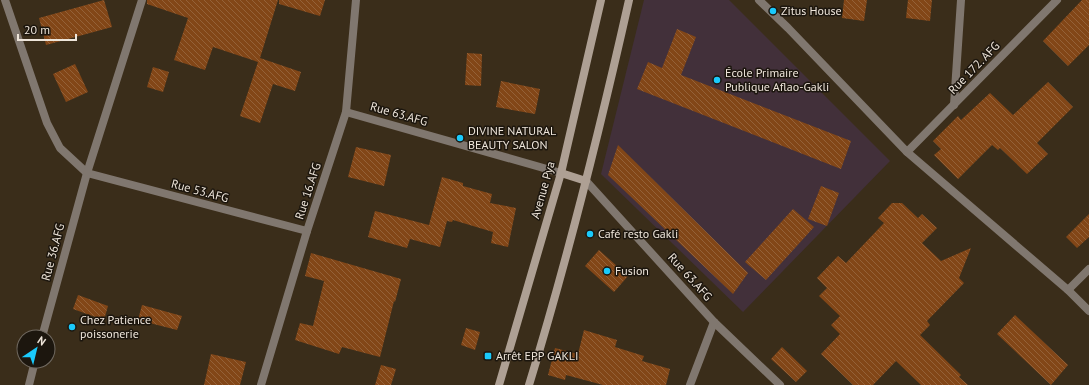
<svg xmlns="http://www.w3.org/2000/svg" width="1089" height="385" font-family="'PT Sans',sans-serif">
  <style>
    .education { fill: #42303a }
    .building { fill: url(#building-back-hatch) }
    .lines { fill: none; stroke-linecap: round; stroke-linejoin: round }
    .street { stroke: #80776f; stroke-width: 8 }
    .secondary { stroke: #aea094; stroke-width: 8 }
    .poi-dot { fill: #1acafc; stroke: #1c160e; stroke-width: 1.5 }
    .labels { text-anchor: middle; stroke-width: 3; stroke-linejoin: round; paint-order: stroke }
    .poi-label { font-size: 12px; fill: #eee5da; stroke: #1c160e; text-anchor: start }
    .street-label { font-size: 12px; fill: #eee5da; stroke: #1c160e }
  </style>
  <defs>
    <pattern id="building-back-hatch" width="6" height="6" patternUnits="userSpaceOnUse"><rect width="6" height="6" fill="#824617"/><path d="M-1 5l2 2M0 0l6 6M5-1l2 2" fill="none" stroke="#946138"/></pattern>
  </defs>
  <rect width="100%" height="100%" fill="#3a2d1a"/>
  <path class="education" d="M644,0H729L890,161L743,312L601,174Z"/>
  <g class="building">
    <path d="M104,0L112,27L46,45L39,18Z"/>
    <path d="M147,0H278L260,58L301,72L295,91L273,84L260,123L240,116L258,62L213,47L205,70L174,60L188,18L147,4Z"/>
    <path d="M279,0H325L320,16L279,4Z"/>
    <path d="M844,0H867L864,21L842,18Z"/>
    <path d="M908,0H932L930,21L906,18Z"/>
    <path d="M1082,0H1089V45L1068,66L1043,41Z"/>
    <path d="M677,29L696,37L681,75L851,141L841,169L637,89L648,62L662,68Z"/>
    <path d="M467,53L482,54L481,86L465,85Z"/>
    <path d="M75,64L88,92L66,102L53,74Z"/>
    <path d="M153,67L169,72L163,92L147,87Z"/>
    <path d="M501,81L540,89L535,114L496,107Z"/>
    <path d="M1048,82L1073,107L1037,143L1048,154L1027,174L1000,148L998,150L992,145L958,179L934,155L941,149L933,141L958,116L961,120L990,93L1013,115Z"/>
    <path d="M618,145L748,273L733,294L608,175Z"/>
    <path d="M356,147L391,155L384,186L348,177Z"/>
    <path d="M442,177L463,183V186L492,194L490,203L516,208L508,247L491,243L493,232L453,220L452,222L447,221L440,247L410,239L407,248L368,237L375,211L429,225Z"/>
    <path d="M821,186L839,193L827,226L808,219Z"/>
    <path d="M892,203H902L918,218L922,214L937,228L922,243L941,261L971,248L959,278L964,283L927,321L930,325L920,335L961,375L959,377L968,385H921L896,361L873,385H853L821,354L840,334L831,325L840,316L819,296L827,288L817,278L838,256L846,263L884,223L878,218Z"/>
    <path d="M793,209L814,227L766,280L745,262Z"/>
    <path d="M1089,214V237L1077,248L1066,237Z"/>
    <path d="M599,250L628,276L614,292L585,266Z"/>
    <path d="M311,253L401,279L395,302L394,301L380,357L342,347L339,354L295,340L300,323L313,326L324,281L305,276Z"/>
    <path d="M78,295L108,306L104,320L73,309Z"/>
    <path d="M142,305L182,316L177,330L138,320Z"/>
    <path d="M1015,315L1068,365L1051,385L997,334Z"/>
    <path d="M466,328L480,332L475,350L461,345Z"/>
    <path d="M584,330L617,340L615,347L644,356L642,361L670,369L666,385H603L566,375L565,380L548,375L555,348L578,354Z"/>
    <path d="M782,347L807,371L796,382L771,359Z"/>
    <path d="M211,354L246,362L240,385H204Z"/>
    <path d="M381,365L396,369L391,385H375Z"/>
  </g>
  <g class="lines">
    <g class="street">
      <path d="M5,0L47,123L60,148L87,173L307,231"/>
      <path d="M759,0L788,28L907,152L1068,290L1089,311"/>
      <path d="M954,105L961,0"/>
      <path d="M346,112L561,173"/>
      <path d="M907,152L1057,0"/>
      <path d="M586,181L714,322L780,385"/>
      <path d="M1068,290L1089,269"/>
      <path d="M42,337L87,173L142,0"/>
      <path d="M29,385L35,361"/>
      <path d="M261,385L307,231L346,112L356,0"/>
      <path d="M690,385L714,322"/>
    </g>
    <g class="secondary">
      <path d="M561,173L586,181"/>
      <path d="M499,385L561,173L601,0"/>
      <path d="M529,385C568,258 600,129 629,0"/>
    </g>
  </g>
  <g class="poi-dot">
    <circle cx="773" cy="11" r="4"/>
    <circle cx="717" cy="80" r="4"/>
    <circle cx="460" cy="138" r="4"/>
    <circle cx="590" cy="234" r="4"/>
    <circle cx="607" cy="271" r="4"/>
    <circle cx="72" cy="327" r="4"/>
    <rect x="484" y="352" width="8" height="8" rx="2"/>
  </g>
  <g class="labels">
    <g class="poi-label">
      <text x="781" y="15">Zitus House</text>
      <text x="725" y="77">École Primaire<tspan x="725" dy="14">Publique Aflao-Gakli</tspan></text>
      <text x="468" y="135">DIVINE NATURAL<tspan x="468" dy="14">BEAUTY SALON</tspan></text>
      <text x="598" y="238">Café resto Gakli</text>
      <text x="615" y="275">Fusion</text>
      <text x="80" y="324">Chez Patience<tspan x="80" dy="14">poissonerie</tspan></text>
      <text x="496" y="360">Arrêt EPP GAKLI</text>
    </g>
    <g class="street-label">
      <text transform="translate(974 68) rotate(-46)" y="4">Rue 172. AFG</text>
      <text transform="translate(399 114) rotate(16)" y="4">Rue 63.AFG</text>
      <text transform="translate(543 190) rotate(-74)" y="4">Avenue Pya</text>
      <text transform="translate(200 191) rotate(15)" y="4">Rue 53.AFG</text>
      <text transform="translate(308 191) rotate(-72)" y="4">Rue 16.AFG</text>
      <text transform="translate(53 252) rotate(-75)" y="4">Rue 36.AFG</text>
      <text transform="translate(690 277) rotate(48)" y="4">Rue 63.AFG</text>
    </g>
  </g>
  <g transform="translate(36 349) rotate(35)"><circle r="19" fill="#1c160e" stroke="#706960"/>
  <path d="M0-3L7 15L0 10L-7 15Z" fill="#1acafc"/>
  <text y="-6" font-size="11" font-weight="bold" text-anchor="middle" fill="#eee5da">N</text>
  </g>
  <path d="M18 34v6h58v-6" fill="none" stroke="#eee5da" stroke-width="2"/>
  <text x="24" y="34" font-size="12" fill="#eee5da" stroke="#1c160e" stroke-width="3" paint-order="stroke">20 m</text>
</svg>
